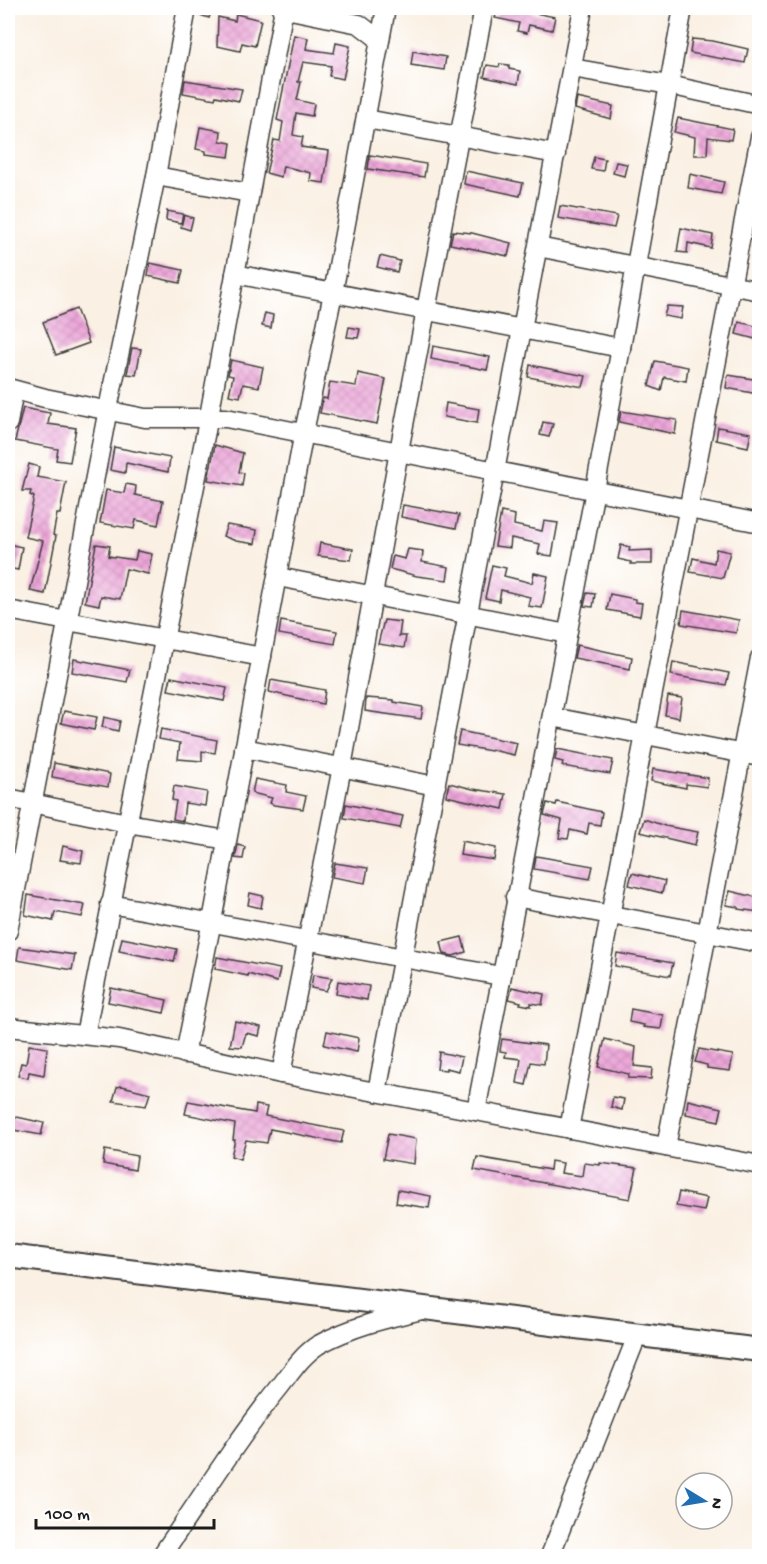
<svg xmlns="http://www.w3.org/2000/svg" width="767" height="1564" font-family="'Gochi Hand',sans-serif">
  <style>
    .building { fill: url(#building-cross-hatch) }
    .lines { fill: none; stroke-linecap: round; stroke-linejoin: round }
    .minor-casing { stroke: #3d3c3a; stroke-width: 21 }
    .major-casing { stroke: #3d3c3a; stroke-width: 26 }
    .minor { stroke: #fff; stroke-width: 18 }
    .major { stroke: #fff; stroke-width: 22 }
  </style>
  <defs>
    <pattern id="building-cross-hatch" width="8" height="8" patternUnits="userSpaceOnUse" patternTransform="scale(1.5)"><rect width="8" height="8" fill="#eca7d9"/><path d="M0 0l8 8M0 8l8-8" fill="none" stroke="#ca8fba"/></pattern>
  </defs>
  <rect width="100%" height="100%" fill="#fff"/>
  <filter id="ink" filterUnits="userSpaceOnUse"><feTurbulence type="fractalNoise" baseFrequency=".0167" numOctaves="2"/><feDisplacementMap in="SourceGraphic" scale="12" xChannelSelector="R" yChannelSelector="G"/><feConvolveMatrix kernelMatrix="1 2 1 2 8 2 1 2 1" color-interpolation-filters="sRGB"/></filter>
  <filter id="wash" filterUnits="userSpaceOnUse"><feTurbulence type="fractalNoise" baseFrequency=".008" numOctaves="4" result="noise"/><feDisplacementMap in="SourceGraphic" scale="24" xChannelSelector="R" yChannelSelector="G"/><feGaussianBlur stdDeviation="1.35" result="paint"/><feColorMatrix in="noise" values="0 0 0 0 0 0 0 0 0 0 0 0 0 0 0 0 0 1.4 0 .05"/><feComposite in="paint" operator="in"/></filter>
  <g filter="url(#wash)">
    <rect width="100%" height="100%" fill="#faf0e3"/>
    <g id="blocks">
      <g class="building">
        <path d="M198,8L212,9L209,18L197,14Z"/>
        <path d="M498,8H510L555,17L552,30L529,25L527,33L517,31L519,23L495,18Z"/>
        <path d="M236,14L261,20L255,46L242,43L240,51L217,46L218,17L235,21Z"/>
        <path d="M294,35L308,38L306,49L334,53L336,43L350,46L343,79L329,76L331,66L303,62L298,82H301L297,100L314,104L312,116L296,113L293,135L303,137L301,147L329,151L324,183L310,181L311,173L283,166L281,177L266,173L274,140L280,141L283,122L277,120Z"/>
        <path d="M692,39L713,41L748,49L745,63L690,53Z"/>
        <path d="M413,51L446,57L444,70L411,65Z"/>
        <path d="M500,64L509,65V69L520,71L518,84L484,77L487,65L499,67Z"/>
        <path d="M185,80L242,89L239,101L216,96L215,99L183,93Z"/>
        <path d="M577,98L613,106L611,119L575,109Z"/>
        <path d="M678,118L733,129L731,140L708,137L707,155H694L695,137L674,132Z"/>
        <path d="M200,127L221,131L220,141L231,143L229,157L206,154V151L196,149Z"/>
        <path d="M370,155L426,164L424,177L368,169Z"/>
        <path d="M594,157L605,159L603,171L591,169Z"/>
        <path d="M616,162L627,164L624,176L613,173Z"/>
        <path d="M466,171L523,183L520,196L464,184Z"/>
        <path d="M690,174L724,182L721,194L688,188Z"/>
        <path d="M560,206L617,216L614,228L558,218Z"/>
        <path d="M167,211L183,214L181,223L166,220Z"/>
        <path d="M184,215L193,218L190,230L181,227Z"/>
        <path d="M681,228L713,235L711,248L688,243L687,253L677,252Z"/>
        <path d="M453,231L472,233L511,243L508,256L450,244Z"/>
        <path d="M380,256L400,261L397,272L377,267Z"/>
        <path d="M150,263L183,270L180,283L148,276Z"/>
        <path d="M667,306L683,307L681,319L664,316Z"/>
        <path d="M76,309L89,343L56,355L43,322Z"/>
        <path d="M265,313L273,315L271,328L262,326Z"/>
        <path d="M739,322L759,327V340L736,334Z"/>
        <path d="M349,327L360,329L358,338L347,337Z"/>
        <path d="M433,346L490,357L487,370L431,359Z"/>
        <path d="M132,348L141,349L136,375L127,374Z"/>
        <path d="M231,360L263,367L259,387L243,384L240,397L229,395L233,376L228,375Z"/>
        <path d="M655,361L688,367L686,381L664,377L661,391L649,386Z"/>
        <path d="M530,365L586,376L583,387L528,377Z"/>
        <path d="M358,373L386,379L377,424L320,413L323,398L327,399L330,382L356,386Z"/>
        <path d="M728,375L759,380L758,394L726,388Z"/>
        <path d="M446,403L479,409L477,423L444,417Z"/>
        <path d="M23,408L50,413L48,424L76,428L70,462L56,460L58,449L15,441Z"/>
        <path d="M621,411L677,420L675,434L619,422Z"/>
        <path d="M543,422L553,424L549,437L540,435Z"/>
        <path d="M718,427L751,433L748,447L716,440Z"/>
        <path d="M215,445L243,453L239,472L244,473L242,486L208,480Z"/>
        <path d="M114,447L170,458L168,472L126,463L125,473L110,470Z"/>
        <path d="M29,464L39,467L37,477L66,482L60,514H57L53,535L56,536L45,594L30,591L43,541L25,537L34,497L30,495L31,491H22Z"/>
        <path d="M126,484L136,486L135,495L163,501L158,525L136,520L134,529L100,523L106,490L124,493Z"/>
        <path d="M403,505L459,515L456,528L401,517Z"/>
        <path d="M501,512L515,515L514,525L542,531L544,521L558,523L552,556L538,554L540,544L511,538L510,548L495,546Z"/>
        <path d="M227,525L257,530L255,544L236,541L223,536Z"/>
        <path d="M320,543L353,549L351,560L318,556Z"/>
        <path d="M8,544L22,547L18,570L8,568Z"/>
        <path d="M96,544L110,546L108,556L135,560L137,551L152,554L148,574L126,569L120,599L101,596L99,605L85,602Z"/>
        <path d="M621,545L630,547L629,551L652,550V564H631V562L618,559Z"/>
        <path d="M408,549L423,551L422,562L449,567L447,580L417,576L390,569L393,556L405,559Z"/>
        <path d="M716,549L730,552L723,578L690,572L693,558L714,563Z"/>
        <path d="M492,565L506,568L504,576L532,583L534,573L548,576L542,608L528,606L530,597L501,590L499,601L485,598Z"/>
        <path d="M587,593L595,594L593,607L584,606Z"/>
        <path d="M610,594L635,599V602L642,603L640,616L607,610Z"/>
        <path d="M683,610L739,620L736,633L681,624Z"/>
        <path d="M384,620L401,622L399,636H406L404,648L378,644Z"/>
        <path d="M281,621L337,631L335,644L279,634Z"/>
        <path d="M577,645L632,657L630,669L574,658Z"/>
        <path d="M74,659L130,670L127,682L72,672Z"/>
        <path d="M673,662L729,673L726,685L671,675Z"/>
        <path d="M171,677L227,688L224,701L168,690Z"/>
        <path d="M271,680L325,690L323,704L269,692Z"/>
        <path d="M668,696L682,698L679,718L665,715Z"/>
        <path d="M366,698L394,700V702L423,707L421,719L365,711Z"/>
        <path d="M64,711L97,717L94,730L61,723Z"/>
        <path d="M104,717L120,721L118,731L102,727Z"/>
        <path d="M161,729L217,740L215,753L202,751V761L178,759L180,743L159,739Z"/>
        <path d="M460,731L517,743L514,755L492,750L491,751L457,745Z"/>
        <path d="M557,749L613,760L610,774L562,766L563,762L555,760Z"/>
        <path d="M54,763L110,774L108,787L52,777Z"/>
        <path d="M653,769L708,778L707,787L686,784V788L651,781Z"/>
        <path d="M255,779L287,785L286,792L306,796L303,809L274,805L270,803L272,798L252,793Z"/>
        <path d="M449,783L473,789L506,794L503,809L446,796Z"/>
        <path d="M174,786L207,792L205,806L185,803L183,821L173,819L176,801L172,800Z"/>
        <path d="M557,802L602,812L600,825L589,823L587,834L570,830L568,839L559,838L562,820L544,815L547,803L556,805Z"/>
        <path d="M346,804L403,816L400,828L344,818Z"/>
        <path d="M644,819L665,826L698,832L695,845L640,832Z"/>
        <path d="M462,841L496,848L494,860L460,855Z"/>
        <path d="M238,845L245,847L243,859L235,858Z"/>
        <path d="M63,846L83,851L81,863L60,860Z"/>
        <path d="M536,856L593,866L590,879L534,869Z"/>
        <path d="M335,863L368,868L365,883L332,877Z"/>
        <path d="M632,873L665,881L662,893L629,885Z"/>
        <path d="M730,891L759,898V912L738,909V907L726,905Z"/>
        <path d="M250,893L263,896L261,908L248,905Z"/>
        <path d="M28,895L85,905L82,917L55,912L53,921L25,915Z"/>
        <path d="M462,937L466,952L453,956L444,954L441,942Z"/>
        <path d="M122,938L177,949L174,962L119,951Z"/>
        <path d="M19,947L75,955L72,970L17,960Z"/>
        <path d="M617,953L673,963L670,976L615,966Z"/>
        <path d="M217,957L280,969L277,982L248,974V976L215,969Z"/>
        <path d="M313,975L332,978L326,991L311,988Z"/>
        <path d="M338,981L369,986L367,1000L336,994Z"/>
        <path d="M512,987L544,994L542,1005L531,1003V1006L520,1004L521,1002L509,999Z"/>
        <path d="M111,988L167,1000L164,1013L108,1002Z"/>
        <path d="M631,1009L663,1015L661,1029L643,1027L644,1025L629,1022Z"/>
        <path d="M235,1021L261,1027L259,1036L246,1033L242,1047L230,1046Z"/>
        <path d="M327,1031L359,1038L357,1052L324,1045Z"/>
        <path d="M502,1039L546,1045L544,1064L531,1062L526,1085L517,1083L521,1059L505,1057L506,1052L500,1051Z"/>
        <path d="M605,1039L636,1047L634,1066L652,1068L651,1079L628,1078L629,1074L598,1067Z"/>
        <path d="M29,1045L47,1048L44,1075L29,1072L28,1078L18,1076L21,1063L26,1064Z"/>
        <path d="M699,1049L733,1055L730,1071L707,1068V1065L695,1062Z"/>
        <path d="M439,1052L462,1057L459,1071L446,1068V1070L437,1069Z"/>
        <path d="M122,1086L150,1093L146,1106L113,1101L117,1087Z"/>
        <path d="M613,1097L624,1099L622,1110L611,1107Z"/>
        <path d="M688,1100L722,1108L719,1121L686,1114Z"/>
        <path d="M188,1101L255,1113L256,1105L267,1107L265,1116L344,1131L341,1143L270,1129L267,1143L246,1140L240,1159L231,1156L235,1140H233L235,1124L185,1114Z"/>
        <path d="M8,1115L44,1123L41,1135L8,1129Z"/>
        <path d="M388,1134L416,1139L414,1164L383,1159Z"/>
        <path d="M105,1150L137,1156L135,1170L103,1164Z"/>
        <path d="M477,1157L550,1170L551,1161L563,1163L561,1173L582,1176L584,1163L600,1165V1163L637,1168L630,1199L474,1170Z"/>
        <path d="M398,1190L431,1196L429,1208L396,1203Z"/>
        <path d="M679,1192L707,1198L704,1211L676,1206Z"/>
      </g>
    </g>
  </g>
  <g filter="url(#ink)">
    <use href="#blocks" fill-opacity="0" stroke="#3d3c3a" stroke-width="1.5"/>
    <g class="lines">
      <defs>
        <g id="minor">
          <path d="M281,8L359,24L380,40"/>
          <path d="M572,68L669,85L760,105"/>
          <path d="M366,119L556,154"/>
          <path d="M156,176L249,193"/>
          <path d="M538,247L760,291"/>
          <path d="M235,274L621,348"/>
          <path d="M8,388L45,398L145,418H226L760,523"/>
          <path d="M8,423L14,390"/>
          <path d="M278,577L567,634"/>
          <path d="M8,610L262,657"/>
          <path d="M552,717L760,757"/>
          <path d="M244,748L436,786"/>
          <path d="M8,798L127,823L227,840"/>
          <path d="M515,897L760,943"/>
          <path d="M110,904L501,976"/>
          <path d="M8,931L108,409L156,176L187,8"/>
          <path d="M8,1027L119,1039L281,1074L760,1165"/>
          <path d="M85,1035L209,416L284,8"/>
          <path d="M185,1054L212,921L304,432L333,293L386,8"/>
          <path d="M281,1074L342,767L399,451L484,8"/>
          <path d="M377,1092L583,8"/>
          <path d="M476,1111L595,490L683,8"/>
          <path d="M569,1129L760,137"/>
          <path d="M666,1147L760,658"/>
          <path d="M161,1556C200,1500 235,1442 278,1389C290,1374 302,1355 318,1345C350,1327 387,1318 422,1310"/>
          <path d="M550,1556L637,1336"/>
        </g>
        <path id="major" d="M8,1256L760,1350"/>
      </defs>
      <use href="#minor" class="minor-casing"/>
      <use href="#major" class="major-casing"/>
      <use href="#minor" class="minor"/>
      <use href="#major" class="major"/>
    </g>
  </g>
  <rect width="767" height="1564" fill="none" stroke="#fff" stroke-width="30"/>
  <g transform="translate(704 1501) rotate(101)"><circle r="28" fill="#ffffff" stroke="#a4a4a4" stroke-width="1.5"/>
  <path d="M0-4.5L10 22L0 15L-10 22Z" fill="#1f6fb2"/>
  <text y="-9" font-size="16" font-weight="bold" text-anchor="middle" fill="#1c1c1c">N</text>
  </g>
  <path d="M36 1519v9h178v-9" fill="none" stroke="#1c1c1c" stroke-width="3"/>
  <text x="45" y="1519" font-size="18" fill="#1c1c1c" stroke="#ffffff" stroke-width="4.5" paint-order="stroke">100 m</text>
</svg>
